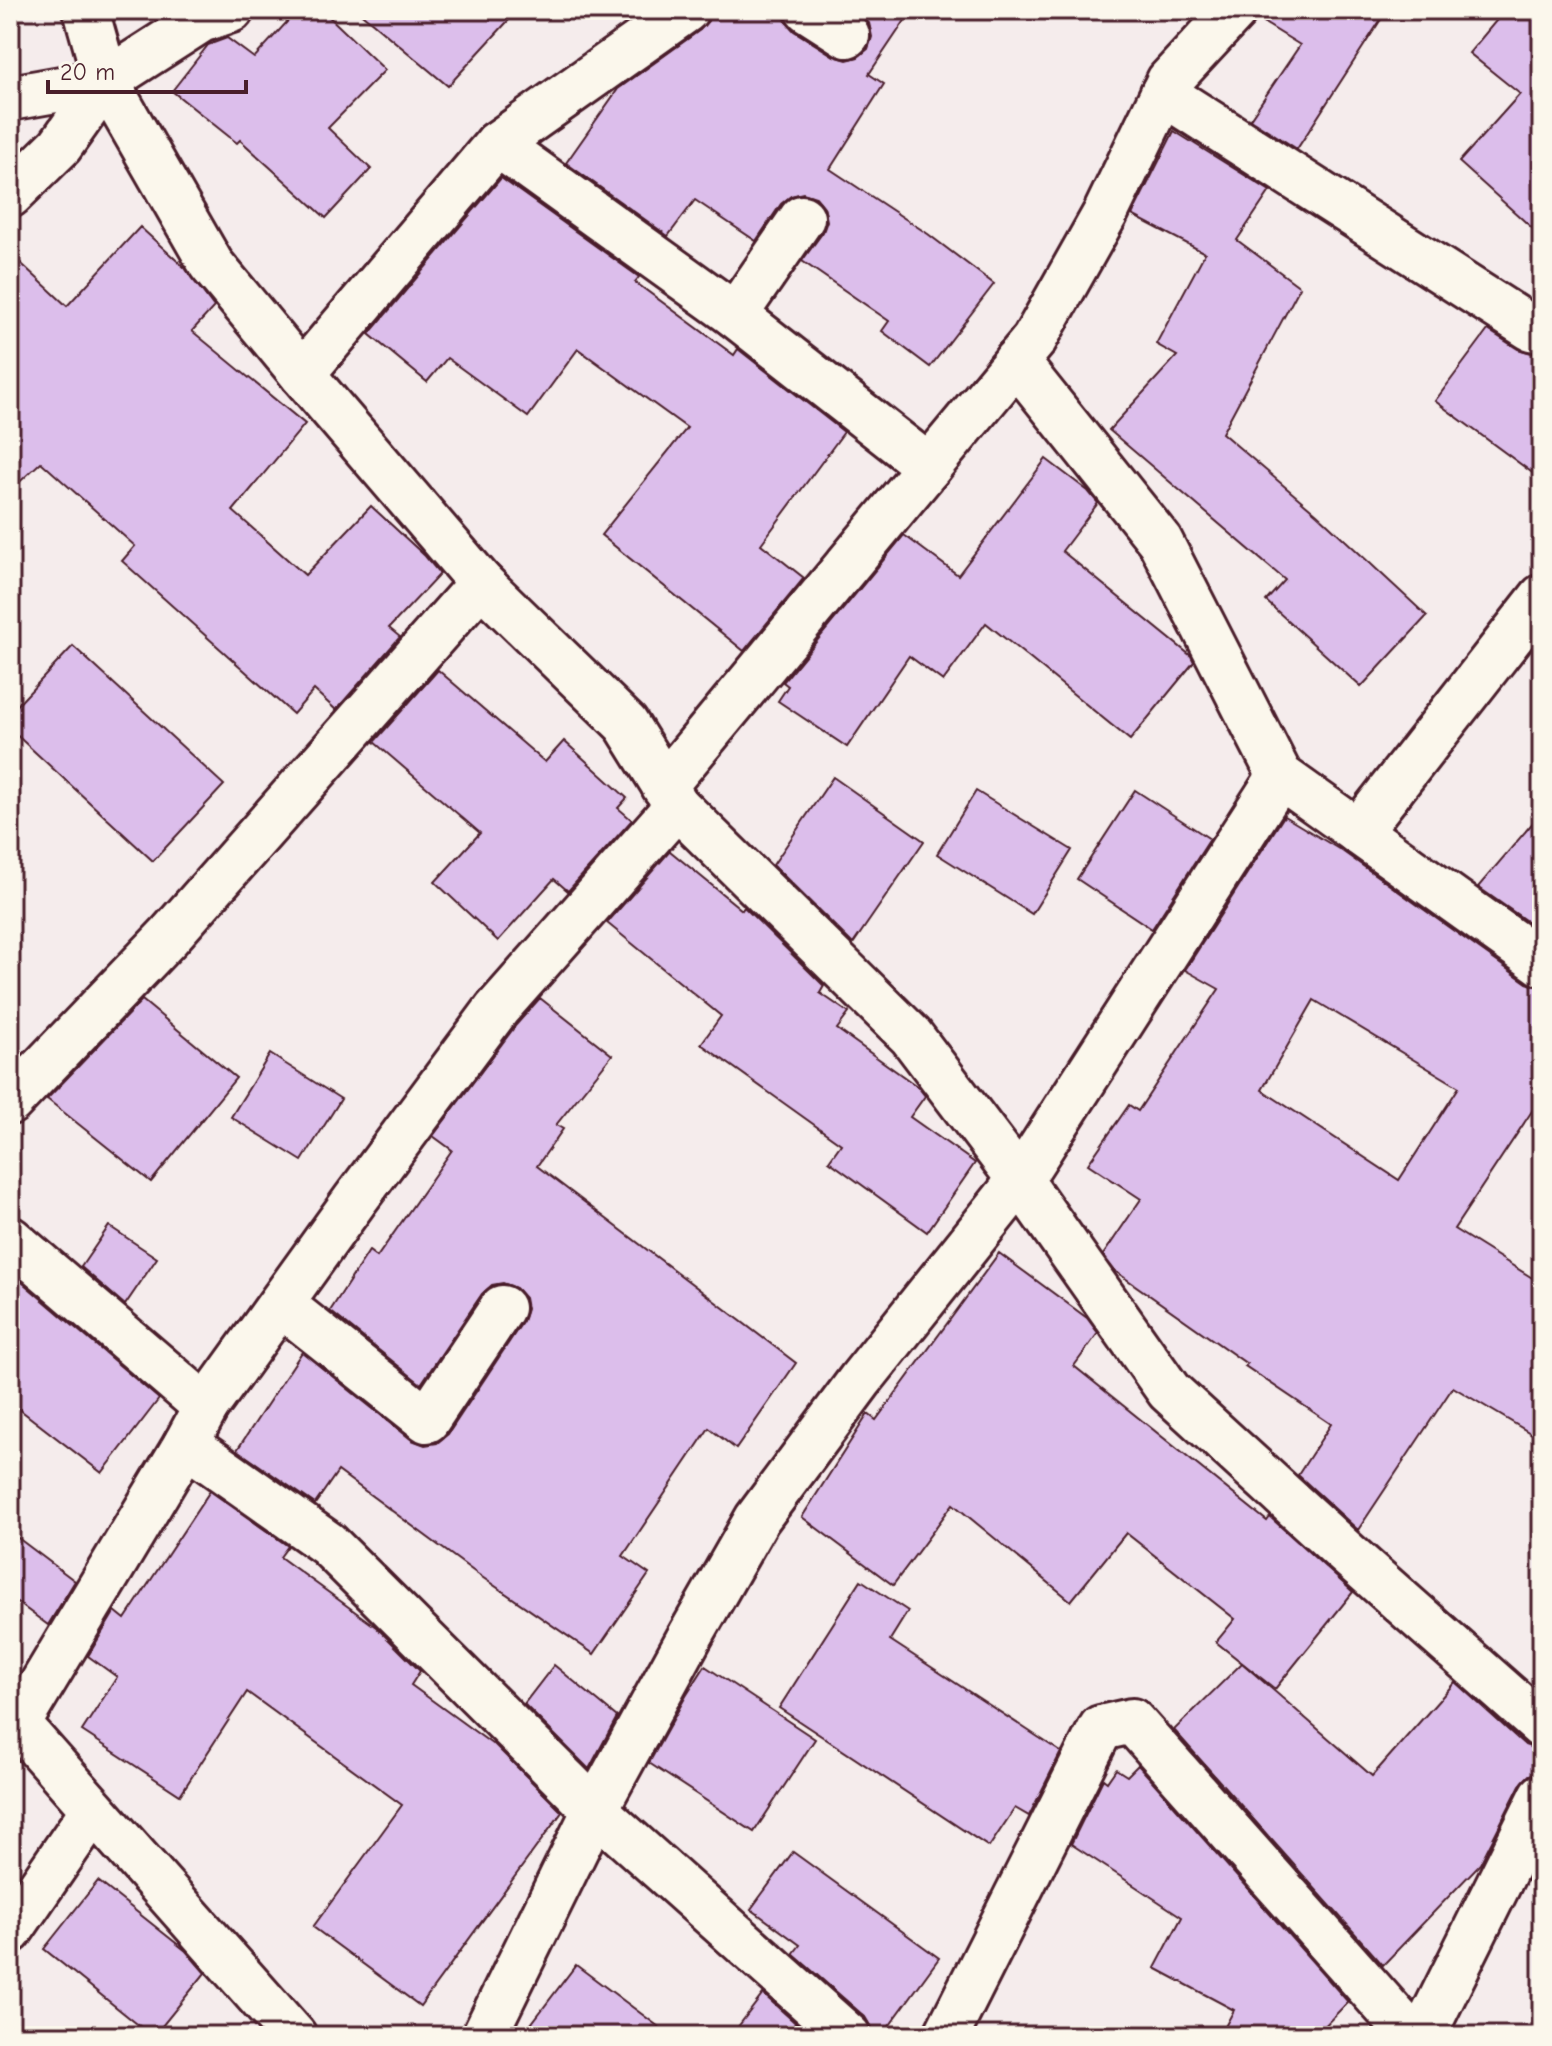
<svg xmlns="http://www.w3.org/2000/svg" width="1552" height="2046" font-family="'Comic Neue',sans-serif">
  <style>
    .building { fill: #dcbeeb; stroke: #4a1f2b; stroke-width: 2; fill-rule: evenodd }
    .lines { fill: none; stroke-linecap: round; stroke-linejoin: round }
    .street-casing { stroke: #4a1f2b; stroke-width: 50 }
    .street { stroke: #fbf7ec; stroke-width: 44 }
  </style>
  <rect width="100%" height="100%" fill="#f5ecec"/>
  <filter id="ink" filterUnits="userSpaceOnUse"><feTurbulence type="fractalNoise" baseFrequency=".0125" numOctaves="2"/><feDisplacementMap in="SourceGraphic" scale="16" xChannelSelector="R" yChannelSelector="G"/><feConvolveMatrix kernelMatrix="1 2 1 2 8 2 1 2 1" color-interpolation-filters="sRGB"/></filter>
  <g filter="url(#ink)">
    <g class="building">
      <path d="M298,10H322L385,70L328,128L371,169L326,218L240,140L237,143L172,91L208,45L227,38L254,58Z"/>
      <path d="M357,10H518L448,86Z"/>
      <path d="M711,10H783L786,22L794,31L834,56L847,60L858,57L868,49L872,37L869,23L854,10H912L869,74L884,84L830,169L928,234L994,284L930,367L882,331L889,321L802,261L823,232L827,221L824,207L816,197L803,193L791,196L781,204L756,241L695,200L668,236L566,163L618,89L700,30L708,21Z"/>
      <path d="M1259,10H1387L1297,149L1250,119L1300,45L1258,19Z"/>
      <path d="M1505,10H1542V237L1459,162L1520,94L1469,53Z"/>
      <path d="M1174,131L1270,191L1237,240L1300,287L1222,433L1317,514L1427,616L1361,687L1266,601L1285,580L1109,430L1177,356L1156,344L1205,253L1132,215Z"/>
      <path d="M501,178L639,277L635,282L734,355L738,349L844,432L761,544L804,578L744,651L601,535L687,428L578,349L528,417L447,358L427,382L369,334Z"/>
      <path d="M140,227L185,268L214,307L192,331L305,424L233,511L305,575L371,506L425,556L440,574L389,628L400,637L336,710L314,690L293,714L122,561L135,546L41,462L10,491V253L67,306Z"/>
      <path d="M1488,330L1518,349L1535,354L1542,359V480L1435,401Z"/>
      <path d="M1046,459L1088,491L1098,503L1062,551L1191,656L1194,662L1130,740L986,623L943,681L909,656L847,747L778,701L788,686L783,682L904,535L958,575Z"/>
      <path d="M73,646L224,785L153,861L10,729V713Z"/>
      <path d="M438,670L545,762L564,741L627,798L618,808L632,820L568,891L554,879L498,941L435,882L480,833L374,742Z"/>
      <path d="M833,777L924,841L853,944L773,865Z"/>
      <path d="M1135,790L1210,839L1152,929L1077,879Z"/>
      <path d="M976,791L1072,850L1032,914L937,854Z"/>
      <path d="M1542,812V932L1478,887Z"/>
      <path d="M1284,816L1342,851L1527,983L1542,988V1096L1454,1229L1542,1284V1440L1453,1387L1358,1530L1298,1475L1331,1424L1245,1366L1247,1364L1115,1271L1103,1255L1141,1199L1088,1164L1129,1105L1138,1111L1219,989L1185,970ZM1314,1000L1459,1087L1399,1180L1262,1090Z"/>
      <path d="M670,851L742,910L744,907L824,986L820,993L849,1013L837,1029L918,1087L925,1096L910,1117L975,1163L927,1232L829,1161L841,1144L701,1044L721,1016L607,923Z"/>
      <path d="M540,998L612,1055L556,1125L563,1129L537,1166L796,1363L736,1449L709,1428L623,1556L649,1574L594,1654L476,1573L338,1471L315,1504L237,1450L302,1352L412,1440L425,1445L437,1443L448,1434L523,1321L527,1309L525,1298L516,1288L503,1283L492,1285L482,1294L421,1384L330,1311L369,1251L377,1257L452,1150L433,1136L516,1025Z"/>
      <path d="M142,1000L236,1078L151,1182L47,1099Z"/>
      <path d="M270,1054L341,1099L302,1161L231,1117Z"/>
      <path d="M109,1226L157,1258L125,1305L81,1267Z"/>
      <path d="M999,1253L1087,1318L1098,1333L1074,1366L1267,1521L1270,1517L1353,1592L1275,1689L1216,1642L1235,1619L1126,1533L1071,1601L953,1504L893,1585L802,1517L868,1414L876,1420Z"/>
      <path d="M10,1272L159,1399L102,1473L10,1402Z"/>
      <path d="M210,1491L288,1546L280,1557L376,1627L420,1671L411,1685L492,1744L493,1743L562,1812L420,2006L313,1927L402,1805L247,1692L180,1795L82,1731L117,1677L88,1656L115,1611L125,1619Z"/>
      <path d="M10,1532L75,1581L48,1625L10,1597Z"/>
      <path d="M861,1580L908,1611L890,1640L1061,1752L1029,1816L1015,1808L989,1847L779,1708Z"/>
      <path d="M1242,1663L1372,1776L1455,1682L1525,1745L1542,1751V1771L1529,1775L1520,1785L1480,1864L1383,1965L1174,1730Z"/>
      <path d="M554,1665L617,1717L589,1769L524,1704Z"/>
      <path d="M705,1666L815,1739L754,1832L649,1763L686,1696Z"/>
      <path d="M1138,1765L1348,2002L1315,2036H1220L1234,2010L1155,1968L1182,1917L1071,1844L1103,1779L1107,1782L1116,1769L1127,1776Z"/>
      <path d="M793,1852L939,1958L882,2036H872L871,2027L865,2017L793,1954L800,1945L751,1909Z"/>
      <path d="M1542,1852V1889L1528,1881Z"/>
      <path d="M98,1881L186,1951L205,1973L154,2036H152L44,1949Z"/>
      <path d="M576,1965L671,2036H522Z"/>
      <path d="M763,1994L810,2036H731Z"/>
    </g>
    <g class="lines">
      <defs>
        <g id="street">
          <path d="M86,10L106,81L211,264L302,374L481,583L626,724L677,806L911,1036L1020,1180L1169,1391L1344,1551L1542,1726"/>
          <path d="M808,10L847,35"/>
          <path d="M1163,93L1531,328L1542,330"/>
          <path d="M10,98L106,81L201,20L231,10"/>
          <path d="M497,144L735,315L929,467"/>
          <path d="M10,195L60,146L106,81"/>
          <path d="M735,315L802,218"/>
          <path d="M1016,361L1160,541L1280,776L1542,963"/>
          <path d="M302,374L497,144L686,10"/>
          <path d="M664,786L1034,340L1105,214L1169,81L1235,10"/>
          <path d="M1358,832L1542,597"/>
          <path d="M10,1102L169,936L481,583"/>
          <path d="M10,1239L206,1407"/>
          <path d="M281,1304L427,1420L502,1308"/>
          <path d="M186,1444L328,1544L595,1810L848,2036"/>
          <path d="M10,1715L294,2036"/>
          <path d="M18,1724L186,1444L206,1407L355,1200L497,1009L677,806"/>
          <path d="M10,1931L93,1810"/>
          <path d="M484,2036L595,1810L689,1638L757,1519L861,1379L1020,1180L1280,776"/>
          <path d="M946,2036L1101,1728L1132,1721L1412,2036"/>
          <path d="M1423,2036L1542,1796"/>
        </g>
      </defs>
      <use href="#street" class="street-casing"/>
      <use href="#street" class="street"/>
    </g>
  </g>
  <rect width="1552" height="2046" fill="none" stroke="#fbf7ec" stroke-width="40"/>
  <rect x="20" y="20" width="1512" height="2006" fill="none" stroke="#4a1f2b" stroke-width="3" filter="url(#ink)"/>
  <path d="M48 80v12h198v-12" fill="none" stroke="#4a1f2b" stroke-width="4"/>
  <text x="60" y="80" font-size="24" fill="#4a1f2b" stroke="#fbf7ec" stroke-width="6" paint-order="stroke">20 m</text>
</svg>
